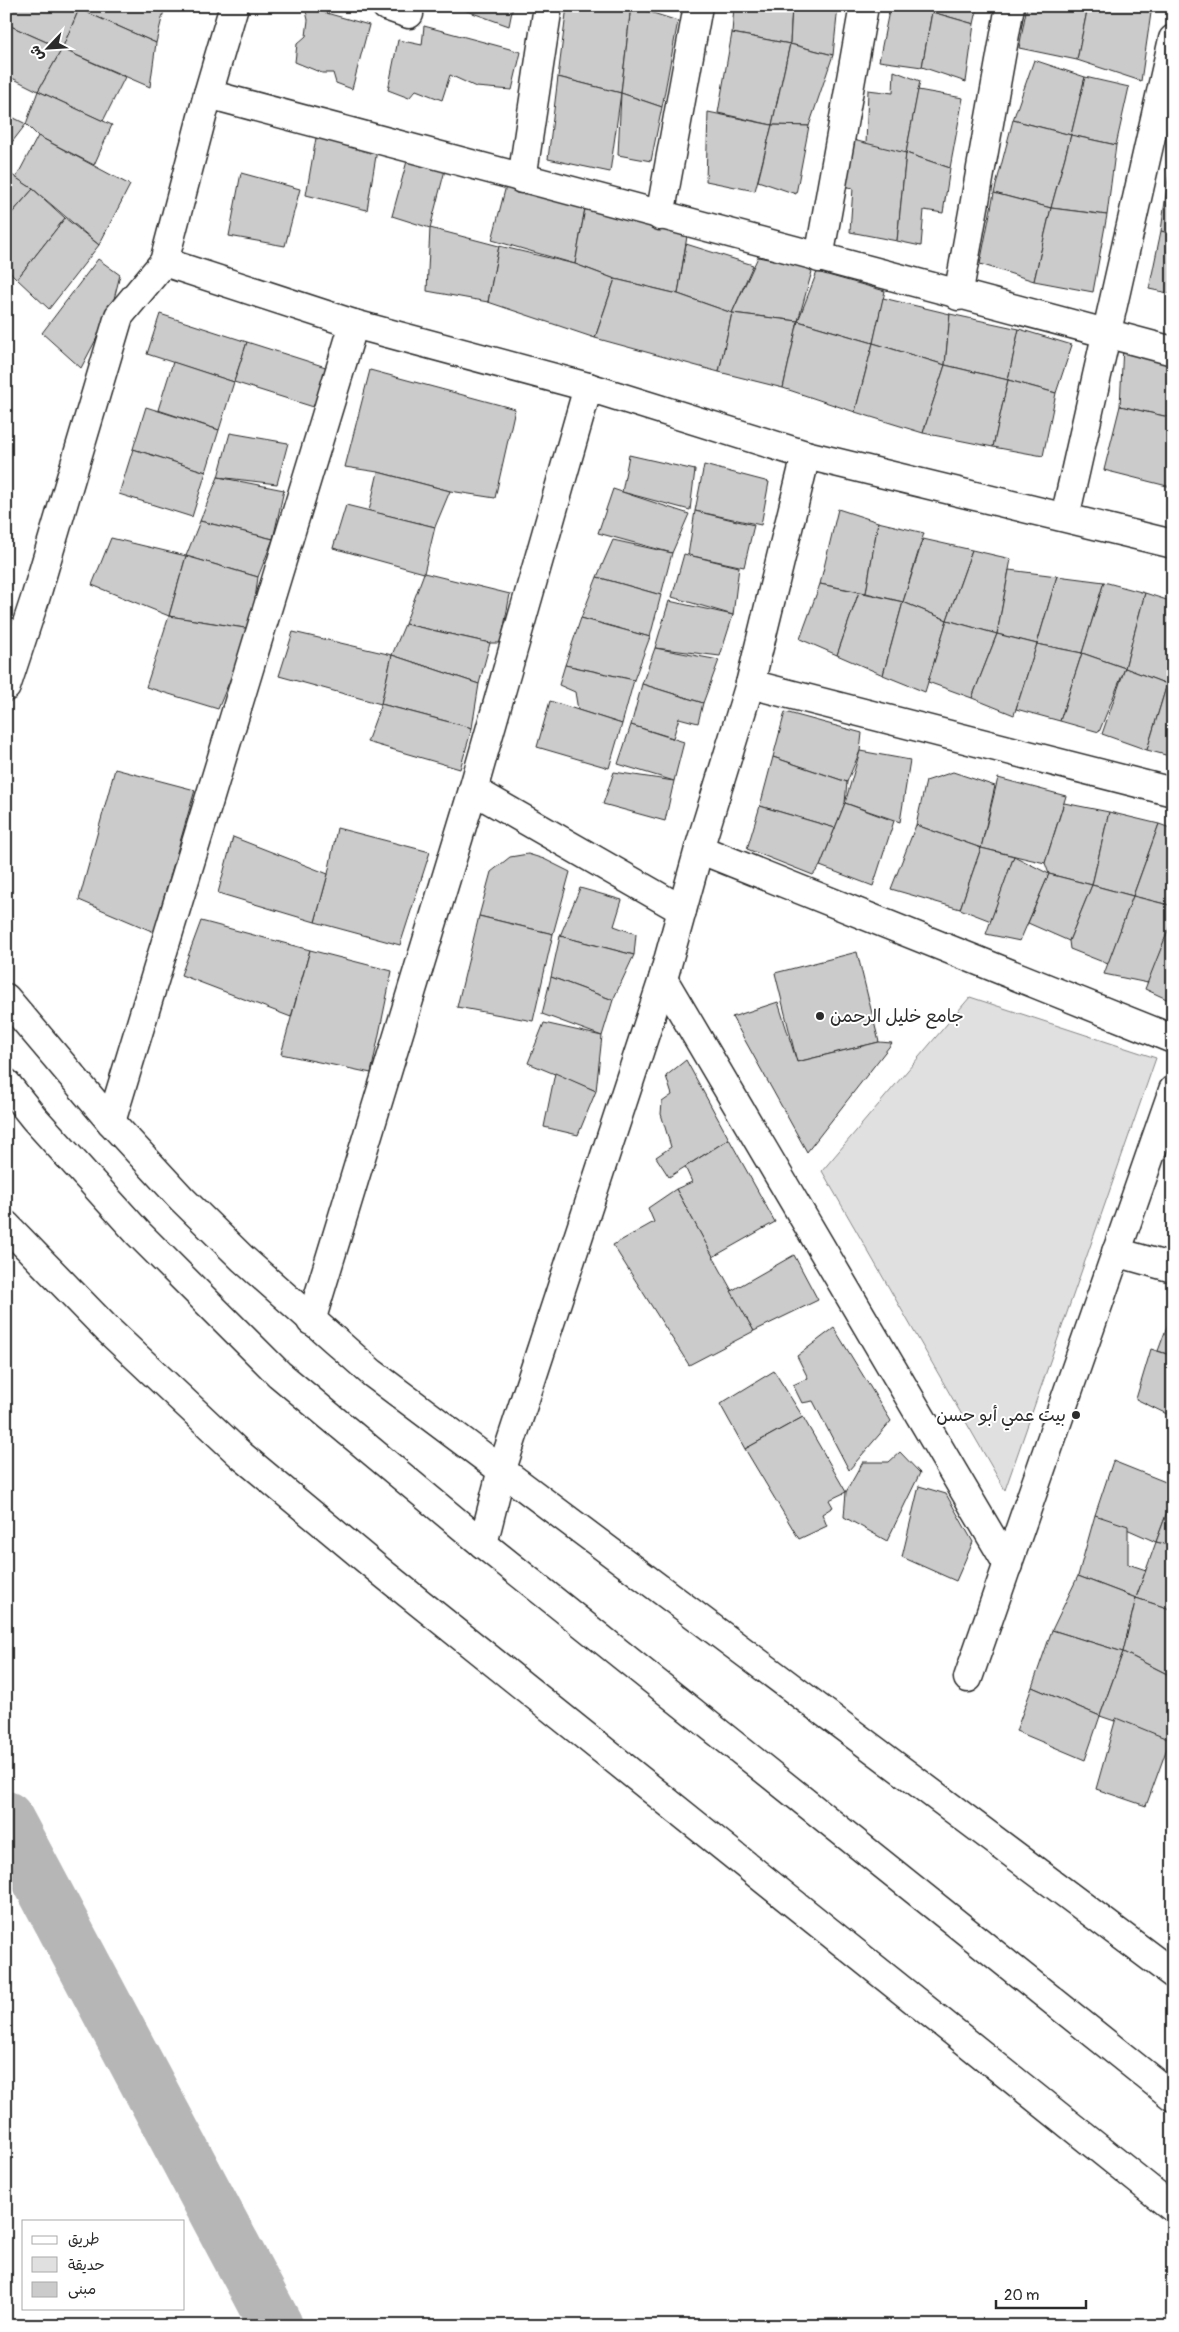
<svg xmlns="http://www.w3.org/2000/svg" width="1179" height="2332" font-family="Pangolin,'Playpen Sans Arabic',sans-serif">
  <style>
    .green { fill: #e0e0e0; stroke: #868686 }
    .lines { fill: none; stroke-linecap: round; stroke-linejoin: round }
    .river { stroke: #b6b6b6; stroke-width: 54 }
    .building { fill: #cbcbcb; stroke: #2b2b2b }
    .minor-casing { stroke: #2b2b2b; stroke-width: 31 }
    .major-casing { stroke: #2b2b2b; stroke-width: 31 }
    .minor { stroke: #fff; stroke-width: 28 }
    .major { stroke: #fff; stroke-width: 28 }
    .poi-dot { fill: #2b2b2b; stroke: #fff; stroke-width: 2 }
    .labels { text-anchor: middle; stroke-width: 4; stroke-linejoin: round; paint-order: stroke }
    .poi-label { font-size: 18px; fill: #2b2b2b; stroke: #fff; text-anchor: start }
  </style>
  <rect width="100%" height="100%" fill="#fff"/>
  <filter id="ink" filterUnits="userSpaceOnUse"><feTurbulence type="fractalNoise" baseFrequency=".02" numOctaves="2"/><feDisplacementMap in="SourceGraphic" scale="10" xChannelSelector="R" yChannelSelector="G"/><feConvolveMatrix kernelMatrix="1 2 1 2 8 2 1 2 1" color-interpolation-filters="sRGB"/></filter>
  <g filter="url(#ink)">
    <path class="green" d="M970,997L1156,1058L1005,1490L822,1171Z"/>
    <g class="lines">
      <path class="river" d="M6,1818L276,2326"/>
    </g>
    <g class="building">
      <path d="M6,6H73L79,9L62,49L6,24Z"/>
      <path d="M80,6H165L156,43L79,9Z"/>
      <path d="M453,6H513L509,26Z"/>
      <path d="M567,6H631L621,93L558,77Z"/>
      <path d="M631,6L678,21L662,107L621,93Z"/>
      <path d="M734,6H792L790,44L732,33Z"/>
      <path d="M792,6H838L833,55L790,44Z"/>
      <path d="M890,6H906L932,12L922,67L879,61Z"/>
      <path d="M906,6H933L932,12Z"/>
      <path d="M933,6H978L974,24L932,12Z"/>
      <path d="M1027,6H1088L1077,60L1019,48Z"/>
      <path d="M1088,6H1152L1141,81L1077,60Z"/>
      <path d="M305,7L369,25L352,89L336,83L333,73H322L295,62L297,44L306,36L308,20Z"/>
      <path d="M79,9L156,43L150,87L62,49Z"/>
      <path d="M932,12L974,24L966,82L922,67Z"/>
      <path d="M6,24L62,49L38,91L6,75Z"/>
      <path d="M424,26L521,52L512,90L476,87L450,75L442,100L416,90L409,98L388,90L398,40L422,45Z"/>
      <path d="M732,33L790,44L772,125L718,113Z"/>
      <path d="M790,44L833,55L809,126L772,125Z"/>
      <path d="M62,49L125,77L103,121L38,91Z"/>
      <path d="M1034,60L1085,77L1071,135L1013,120Z"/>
      <path d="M894,71L920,81L906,153L866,145L868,90L893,93Z"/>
      <path d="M558,77L621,93L610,172L548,159Z"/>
      <path d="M1085,77L1129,87L1116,145L1071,135Z"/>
      <path d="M918,90L963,98L950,168L906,153Z"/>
      <path d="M38,91L112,125L94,165L38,136L26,124Z"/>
      <path d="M621,93L662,107L651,161L618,155Z"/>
      <path d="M708,112L772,125L755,191L706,181Z"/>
      <path d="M6,114L26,124L6,150Z"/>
      <path d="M1013,120L1071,135L1051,208L994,193Z"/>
      <path d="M772,125L809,126L796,194L758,181Z"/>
      <path d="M1071,135L1116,145L1107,215L1051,208Z"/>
      <path d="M38,136L130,185L99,245L33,189L16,178Z"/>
      <path d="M316,138L377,150L367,210L306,195Z"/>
      <path d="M849,139L906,153L897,241L850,232L853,188L842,186Z"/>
      <path d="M906,153L950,168L943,213L924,210L921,246L897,241Z"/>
      <path d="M1171,157H1173V234L1161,231Z"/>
      <path d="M407,161L445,170L430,228L392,216Z"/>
      <path d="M6,171L33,189L6,220Z"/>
      <path d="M241,173L300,189L285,246L229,236Z"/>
      <path d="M507,182L586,203L575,264L492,240Z"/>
      <path d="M33,189L65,218L17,279L6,268V220Z"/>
      <path d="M994,193L1051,208L1034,281L980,264Z"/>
      <path d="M586,203L687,236L678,294L615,279L575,264Z"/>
      <path d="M1051,208L1107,215L1093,292L1034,281Z"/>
      <path d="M65,218L99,245L49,309L17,279Z"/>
      <path d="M430,228L499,246L488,302L427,291Z"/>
      <path d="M1161,231L1173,234V294L1149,289Z"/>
      <path d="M686,244L753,265L732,313L678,294Z"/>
      <path d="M499,246L575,264L615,279L595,338L488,302Z"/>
      <path d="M758,257L813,268L798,321L732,313Z"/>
      <path d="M98,259L120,275L111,311L81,368L42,333Z"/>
      <path d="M817,272L885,291L873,343L798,321Z"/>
      <path d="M615,279L678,294L732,313L719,372L595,338Z"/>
      <path d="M883,298L950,314L945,365L873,343Z"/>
      <path d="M732,313L798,321L783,388L719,372Z"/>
      <path d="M160,314L247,342L234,382L147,354Z"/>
      <path d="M950,314L1019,329L1008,380L945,365Z"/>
      <path d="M798,321L873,343L855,412L783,388Z"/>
      <path d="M1019,329L1072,345L1056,393L1008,380Z"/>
      <path d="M247,342L332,369L320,409L234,382Z"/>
      <path d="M873,343L945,365L923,433L855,412Z"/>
      <path d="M1123,346L1173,359V418L1120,406Z"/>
      <path d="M173,362L234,382L219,430L158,410Z"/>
      <path d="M945,365L1008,380L993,447L923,433Z"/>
      <path d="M370,370L515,409L495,498L450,491L378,472L345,467Z"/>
      <path d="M1008,380L1056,393L1043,456L993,447Z"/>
      <path d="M1120,406L1173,418L1171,487L1104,470Z"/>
      <path d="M146,407L219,430L206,472L133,449Z"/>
      <path d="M230,433L288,443L277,484L218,477Z"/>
      <path d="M133,449L206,472L192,517L119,494Z"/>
      <path d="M629,455L695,470L690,510L622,492Z"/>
      <path d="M704,465L769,482L761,525L695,511Z"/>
      <path d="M378,472L450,491L435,527L369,511Z"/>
      <path d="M218,477L284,490L273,539L200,521Z"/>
      <path d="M1173,481V501L1168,499Z"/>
      <path d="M613,489L689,514L672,553L598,533Z"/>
      <path d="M346,505L435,527L424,573L333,548Z"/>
      <path d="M838,509L878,522L866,593L820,584Z"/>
      <path d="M695,511L754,525L744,567L688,555Z"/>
      <path d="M200,521L273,539L258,577L186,556Z"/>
      <path d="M878,522L924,533L903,602L866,593Z"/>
      <path d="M111,538L186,556L169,616L92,585Z"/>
      <path d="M923,539L972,550L947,620L903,602Z"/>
      <path d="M613,540L672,553L661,595L597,577Z"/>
      <path d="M972,550L1011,559L997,634L947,620Z"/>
      <path d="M684,554L739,567L733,615L672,597Z"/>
      <path d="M186,556L258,577L251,629L169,616Z"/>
      <path d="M1009,570L1057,576L1037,644L997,634Z"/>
      <path d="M424,573L510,594L501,643H490L405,624Z"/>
      <path d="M1057,576L1104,582L1082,653L1037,644Z"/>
      <path d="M597,577L661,595L650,637L581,618Z"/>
      <path d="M1104,582L1145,593L1125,668L1082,653Z"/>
      <path d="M820,584L859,592L837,655L800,639Z"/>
      <path d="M859,592L903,602L883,675L837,655Z"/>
      <path d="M1145,593L1173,602V663L1167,684L1125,668Z"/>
      <path d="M669,601L733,615L720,656L655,648Z"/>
      <path d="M903,602L947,620L925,692L883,675Z"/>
      <path d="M169,616L251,629L218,709L146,687Z"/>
      <path d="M581,618L650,637L634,680L565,665Z"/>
      <path d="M947,620L997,634L972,698L928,682Z"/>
      <path d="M405,624L490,643L479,684L392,655Z"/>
      <path d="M293,632L392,655L381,704L279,676Z"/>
      <path d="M997,634L1037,644L1014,715L972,698Z"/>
      <path d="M1037,644L1082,653L1060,721L1016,709Z"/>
      <path d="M655,648L719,660L703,703L642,684Z"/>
      <path d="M1082,653L1125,668L1099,732L1060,721Z"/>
      <path d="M392,655L479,684L472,728L381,704Z"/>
      <path d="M1173,663V685L1167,684Z"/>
      <path d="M565,665L634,680L622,724L578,710L575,692L559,685Z"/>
      <path d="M1125,668L1167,684L1147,750L1102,734Z"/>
      <path d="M642,684L703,703L698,723L679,718L673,738L631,725Z"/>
      <path d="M1167,684L1173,685V757L1147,750Z"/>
      <path d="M550,701L622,724L609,768L537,747Z"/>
      <path d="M381,704L472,728L460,769L367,742Z"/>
      <path d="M785,712L862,733L860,751L847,782L773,757Z"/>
      <path d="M631,725L684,742L674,781L618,764Z"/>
      <path d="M860,751L910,760L900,822L845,803Z"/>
      <path d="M773,757L847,782L845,803L835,828L760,806Z"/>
      <path d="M115,769L195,790L154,932L79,900Z"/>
      <path d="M614,772L674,781L665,821L603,804Z"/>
      <path d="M953,772L995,786L981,848L916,825L926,781Z"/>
      <path d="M998,778L1066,796L1045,863L981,848Z"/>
      <path d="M845,803L894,821L873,886L820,866Z"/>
      <path d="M1064,803L1109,812L1092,885L1049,874L1045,863Z"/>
      <path d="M760,806L835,828L820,866L813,875L747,849Z"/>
      <path d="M1109,812L1159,824L1133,896L1092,885Z"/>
      <path d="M1159,824L1173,829V906L1133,896Z"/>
      <path d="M916,825L981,848L960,909L891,889Z"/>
      <path d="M337,828L430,852L400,945L315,922L328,874Z"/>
      <path d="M233,837L328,874L315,922L218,893Z"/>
      <path d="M981,848L1014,856L991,921L960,909Z"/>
      <path d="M528,854L544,859L570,872L553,934L479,916L491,872L510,857Z"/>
      <path d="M1014,856L1049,874L1020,941L986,934Z"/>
      <path d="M1049,874L1092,885L1069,941L1028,923Z"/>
      <path d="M1092,885L1133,896L1108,964L1070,949L1069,941Z"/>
      <path d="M580,888L622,900L614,926L636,934L634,955L560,936Z"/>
      <path d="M1133,896L1173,906V918L1148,983L1104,974Z"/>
      <path d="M479,916L553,934L533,1021L457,1007Z"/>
      <path d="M1173,918V1002L1145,989Z"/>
      <path d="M201,921L310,950L291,1017L181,975Z"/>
      <path d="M560,936L634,955L613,1000L551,977Z"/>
      <path d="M310,950L392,971L371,1073L281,1054Z"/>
      <path d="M857,952L879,1042L797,1062L775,973Z"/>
      <path d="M551,977L613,1000L602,1036L542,1014Z"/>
      <path d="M778,1002L797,1062L879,1042L892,1043L807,1152L732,1017Z"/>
      <path d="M544,1023L602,1036L596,1091L528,1063Z"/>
      <path d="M686,1060L729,1139L669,1177L656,1157L671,1147L661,1114L662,1102L672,1095L666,1076Z"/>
      <path d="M555,1073L596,1091L578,1135L544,1127Z"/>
      <path d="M729,1139L775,1222L713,1257L676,1189L692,1182L685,1167Z"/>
      <path d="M676,1189L754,1331L689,1365L613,1245L654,1222L648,1208Z"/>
      <path d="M794,1255L818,1300L754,1331L731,1291Z"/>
      <path d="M1173,1310V1356L1158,1351Z"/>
      <path d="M834,1328L891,1421L849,1470L813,1401L802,1403L793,1385L808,1378L797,1356Z"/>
      <path d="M1151,1349L1173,1356V1417L1136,1399Z"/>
      <path d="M774,1371L803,1417L745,1449L720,1404Z"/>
      <path d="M803,1417L846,1492L829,1500L833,1507L822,1514L827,1526L799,1539L745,1449Z"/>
      <path d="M900,1452L920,1473L887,1541L844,1517L846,1492L863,1462H889Z"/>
      <path d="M1113,1461L1173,1485V1496L1156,1542L1095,1515Z"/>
      <path d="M919,1486L946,1494L973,1542L956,1581L902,1557Z"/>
      <path d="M1173,1496V1546L1156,1542Z"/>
      <path d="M1095,1515L1128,1526V1564L1146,1570L1136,1598L1078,1576Z"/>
      <path d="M1156,1542L1173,1546V1610L1136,1598Z"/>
      <path d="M1078,1576L1136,1598L1123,1652L1052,1630Z"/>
      <path d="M1136,1598L1173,1610V1677L1123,1652Z"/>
      <path d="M1052,1630L1123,1652L1100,1716L1032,1687Z"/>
      <path d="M1123,1652L1173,1677V1729L1170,1740L1100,1716Z"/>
      <path d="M1032,1687L1100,1716L1085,1760L1016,1731Z"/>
      <path d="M1116,1718L1170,1740L1146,1806L1096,1789Z"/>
    </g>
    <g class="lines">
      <defs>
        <g id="minor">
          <path d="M386,6L409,14"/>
          <path d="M208,94L1173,351"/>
          <path d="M522,179L548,6"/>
          <path d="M660,216L698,6"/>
          <path d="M819,258L864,6"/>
          <path d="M164,262L354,324L588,387L806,455L1173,544"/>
          <path d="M958,296L1010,6"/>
          <path d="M588,387L473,790L682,910"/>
          <path d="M1065,517L1173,39"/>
          <path d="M750,684L1173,792"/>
          <path d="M6,687L35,599L119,316L164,262L208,94L234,6"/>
          <path d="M699,849L1173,1039"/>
          <path d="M663,979L1008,1565"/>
          <path d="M6,998L111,1122L182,1199L243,1259L372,1373L1173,1974"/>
          <path d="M111,1122L354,324"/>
          <path d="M1116,1252L1173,1268"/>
          <path d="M311,1321L473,790"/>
          <path d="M483,1544L502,1469L663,979L699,849L750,684L806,455"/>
          <path d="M968,1678L1173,1090"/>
        </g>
        <g id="major">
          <path d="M6,1083L34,1118L139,1234L279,1374L483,1544L1173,2097"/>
          <path d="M6,1225L107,1329L242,1456L385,1575L1173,2208"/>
        </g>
      </defs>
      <use href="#minor" class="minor-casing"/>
      <use href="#major" class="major-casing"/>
      <use href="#minor" class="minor"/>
      <use href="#major" class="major"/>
    </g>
  </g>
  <g class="poi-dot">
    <circle cx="820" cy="1016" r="5"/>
    <circle cx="1076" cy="1415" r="5"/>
  </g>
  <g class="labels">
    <g class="poi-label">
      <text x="830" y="1022">جامع خليل الرحمن</text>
      <text x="1066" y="1421" text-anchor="end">بيت عمي أبو حسن</text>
    </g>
  </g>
  <rect width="1179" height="2332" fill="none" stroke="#fff" stroke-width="25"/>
  <rect x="12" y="12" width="1154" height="2307" fill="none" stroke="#2b2b2b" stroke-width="2" filter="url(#ink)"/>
  <rect x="22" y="2220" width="162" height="90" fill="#ffffff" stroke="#aaaaaa"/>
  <rect x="32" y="2236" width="25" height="8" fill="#ffffff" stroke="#aaaaaa"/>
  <text x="68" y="2244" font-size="15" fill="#2b2b2b">طريق</text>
  <rect x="32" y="2257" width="25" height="15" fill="#e0e0e0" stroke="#aaaaaa"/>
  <text x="68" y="2270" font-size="15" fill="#2b2b2b">حديقة</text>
  <rect x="32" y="2282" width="25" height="15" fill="#cbcbcb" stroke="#aaaaaa"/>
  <text x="68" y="2294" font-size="15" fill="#2b2b2b">مبنى</text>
  <g transform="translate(48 48) rotate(245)" stroke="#ffffff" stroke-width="4" paint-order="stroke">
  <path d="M0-4L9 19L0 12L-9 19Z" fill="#2b2b2b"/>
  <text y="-8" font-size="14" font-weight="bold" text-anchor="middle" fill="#2b2b2b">ش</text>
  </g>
  <path d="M996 2300v8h90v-8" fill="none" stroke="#2b2b2b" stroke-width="2.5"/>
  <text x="1004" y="2300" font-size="15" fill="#2b2b2b" stroke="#ffffff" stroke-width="4" paint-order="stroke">20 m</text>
</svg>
